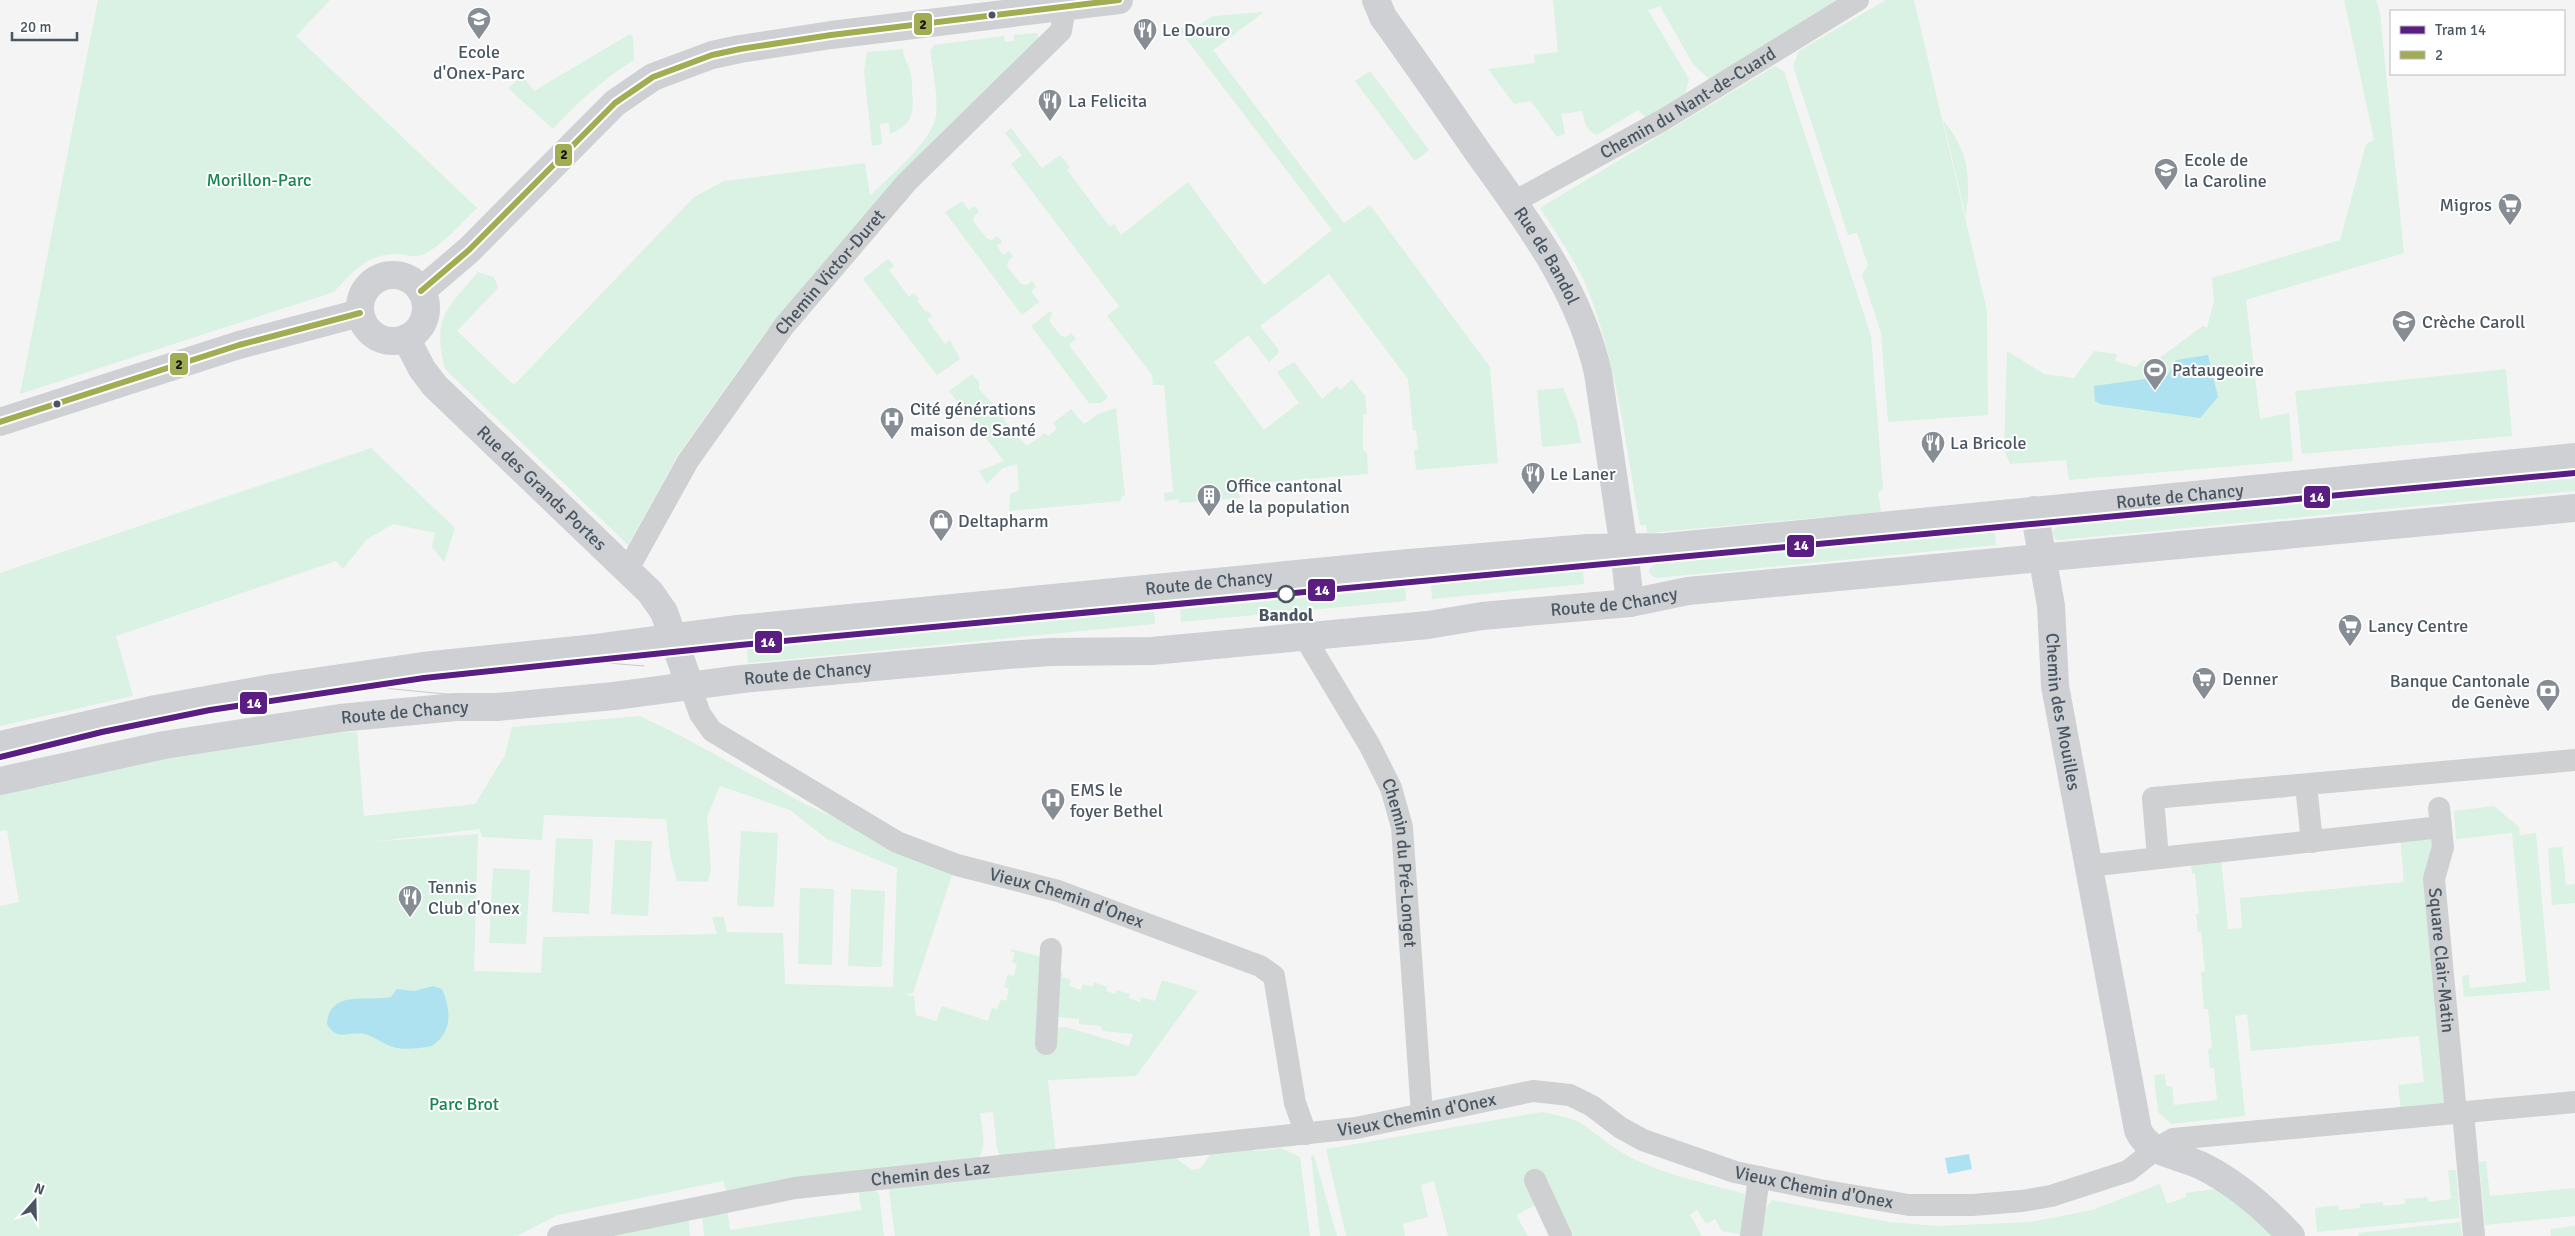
<svg xmlns="http://www.w3.org/2000/svg" width="2575" height="1236" font-family="Signika,sans-serif">
  <style>
    .green { fill: #d9f2e3; fill-rule: evenodd }
    .water { fill: #aee2f0 }
    .lines { fill: none; stroke-linecap: round; stroke-linejoin: round }
    .street { stroke: #ced0d2; stroke-width: 22 }
    .secondary { stroke: #ced0d4; stroke-width: 28 }
    .tram { stroke: #c9cacc; stroke-width: 1 }
    .bus-1-casing { stroke: #fff; stroke-width: 10 }
    .bus-1 { stroke: #a2ac52; stroke-width: 6 }
    .tram-1-casing { stroke: #fff; stroke-width: 10 }
    .tram-1 { stroke: #5a1e82; stroke-width: 6 }
    .bus-dot { fill: #4a5661; stroke: #fff; stroke-width: 2 }
    .stop-dot { fill: #fff; stroke: #4a5661; stroke-width: 2.5 }
    .labels { text-anchor: middle; stroke-width: 4; stroke-linejoin: round; paint-order: stroke }
    .poi-label { font-size: 18px; fill: #4a5661; stroke: #fff; text-anchor: start }
    .street-label { font-size: 18px; fill: #4a5661; stroke: #fff }
    .park-label { font-size: 18px; fill: #17864f; stroke: #fff }
    .stop-label { font-size: 18px; font-weight: bold; fill: #4a5661; stroke: #fff }
    .line-badge { stroke: #fff; stroke-width: 2 }
    .badge-label { font-size: 14px; text-anchor: middle; font-weight: bold; fill: #fff }
    .pale-badge-label { font-size: 14px; text-anchor: middle; font-weight: bold; fill: #111 }
  </style>
  <rect width="100%" height="100%" fill="#f4f4f4"/>
  <g class="green">
    <path d="M98,0H330L296,36L477,208C463,221 442,246 424,254C415,258 407,255 398,254C368,253 352,272 334,292L20,394Z"/>
    <path d="M1553,0H1842L1710,80L1693,64L1660,6L1648,10L1689,79L1685,94L1646,118L1638,110L1597,135C1585,130 1585,122 1582,111L1561,114L1565,134L1557,137L1531,101L1514,104L1488,69L1535,63L1534,55L1558,52Z"/>
    <path d="M1886,0H1914L1987,311L1988,415L1888,422L1881,333L1862,275L1868,265L1857,233L1848,235L1793,66L1799,51Z"/>
    <path d="M2344,0H2376L2380,13L2404,253L2246,300L2260,419L2289,413L2293,461L2069,480L2066,460L2010,464L2004,449L2007,351L2044,374L2074,378L2094,351L2117,354L2115,361L2136,367L2143,360L2154,362L2203,326L2207,328L2214,301L2212,278L2340,240L2366,144L2374,140Z"/>
    <path d="M1264,12L1213,50L1344,223L1370,205L1490,367L1498,463L1416,470L1414,450L1418,449L1416,430H1413L1408,379L1329,274L1260,326L1279,350L1278,354L1269,362L1248,335L1214,362L1264,430L1299,403L1277,372L1294,362L1322,399L1337,386L1340,390L1352,379L1365,396L1367,414H1363C1364,427 1362,437 1363,450L1367,453L1368,474L1239,485L1240,498L1179,503V499L1165,501L1164,493L1173,492L1164,385H1153L1152,375L1107,316L1119,306L1011,164L1022,155L1005,133L1011,128L1042,168L1060,155L1070,167L1067,170L1110,227L1114,224L1121,235L1188,182L1264,285L1332,230L1178,28L1197,26L1213,16Z"/>
    <path d="M1037,33L1039,40L772,329L767,330L678,455L628,545L445,369C432,317 446,310 478,272L494,277L498,288L457,331L514,385L694,197L724,181L865,163L870,196C888,177 932,142 936,116C938,95 933,72 930,51L934,45L1004,36L1005,42L1014,41V35Z"/>
    <path d="M630,34L633,37L634,60C603,79 578,102 553,129L508,88L523,76L534,91Z"/>
    <path d="M903,49C903,59 908,62 910,71C912,77 912,84 912,90C914,114 913,124 890,134L889,123L880,124L882,144L872,146L864,71L867,52Z"/>
    <path d="M1775,66L1784,71L1871,336L1883,490L1878,492L1881,512L1647,533L1646,525H1640C1626,446 1617,365 1588,290C1576,261 1557,235 1540,208Z"/>
    <path d="M1370,71L1429,150L1415,161L1355,81Z"/>
    <path d="M1943,120C1962,144 1969,162 1968,193C1968,203 1965,212 1967,221Z"/>
    <path d="M962,201L969,210L975,206L979,212L974,216L973,221L987,239L992,240L997,236L1002,242L997,246L1003,255L1009,251L1013,257L1008,261L1007,266L1021,284L1027,285L1032,281L1036,287L1031,291L1039,302L1022,315L945,212Z"/>
    <path d="M888,259L894,266L889,270L909,297L914,293L919,299L917,301L926,312L928,311L932,316L927,319L945,344L950,340L960,359L937,375L863,279Z"/>
    <path d="M1050,311L1052,314L1049,321L1061,336L1066,337L1071,333L1076,339L1069,345L1108,397L1101,403H1089L1031,326Z"/>
    <path d="M2506,369L2512,436L2302,454L2295,391Z"/>
    <path d="M972,374L979,382V389L1004,416V421L1027,446L1045,433L1048,436L1057,429L1053,423L1071,409L1084,424L1098,414L1116,408L1125,496L1121,497V501L1009,511L1010,494L1019,490L1017,464L1003,468L987,484L979,471L1004,461L949,391Z"/>
    <path d="M1563,388L1577,422L1581,443L1542,447L1537,390Z"/>
    <path d="M371,448L455,528L444,562L432,547L435,533L393,524L366,540L343,569L336,561L116,636L133,696L0,726V573Z"/>
    <path d="M2575,477V491L2059,540L2055,539L2052,532L2057,526Z"/>
    <path d="M1995,532L1996,545L1656,578L1650,574L1649,570L1654,564Z"/>
    <path d="M1583,571L1584,584L1432,599L1431,585Z"/>
    <path d="M1405,588L1406,601L1181,622L1180,609Z"/>
    <path d="M1154,611L1155,624L748,663L747,649Z"/>
    <path d="M640,716L681,736L805,804L953,872L913,993L904,995L914,996L916,1015L936,1021L942,1006L988,1021L992,1008L997,1009L1001,999L1006,1001L1009,988L1004,987L1008,974L1014,976L1017,964L1012,962L1015,953L1010,951L1011,949L1045,958L1040,1029L1066,1027L1129,1046L1133,1034L1102,1031L1101,1026L1079,1024V1019L1058,1017L1055,972L1063,973L1062,977L1071,980L1069,986L1081,990L1083,984L1093,987L1094,982L1107,987L1106,991L1115,994L1117,990L1130,994L1129,998L1140,1002L1141,997L1155,1001L1162,980L1198,991L1136,1076L1048,1080L1056,1154L1000,1156L997,1149L993,1112L980,1113C982,1131 989,1150 974,1163L727,1192L723,1181L558,1215L517,1236H0V906L19,902L7,830L0,831V793L76,774L313,733L357,732L364,816L475,804L505,755L512,727ZM720,786L790,810L827,839L897,868L893,987L785,984L783,933L727,932L724,917H712L717,934L543,937L541,973L474,971L478,834L370,842L480,829L482,837L542,840L544,815L666,819L670,855L677,881L708,882L711,869L707,816Z"/>
    <path d="M2494,806L2519,827L2520,835L2536,833L2550,990L2464,997L2462,976L2469,975L2470,988L2526,982L2512,833L2456,839L2454,811Z"/>
    <path d="M741,831L778,833L774,907L737,906Z"/>
    <path d="M2436,832L2450,1108L2401,1112L2398,1085L2424,1082L2419,1036L2251,1051L2247,1014L2235,1016L2245,1116L2171,1124L2158,1112L2154,1075L2165,1074L2166,1086H2172L2174,1105L2217,1100L2214,1068H2210L2208,1049L2212,1048L2208,1009H2204L2201,972L2205,971L2201,932H2198L2196,914L2199,913L2195,874H2192L2191,864L2221,858L2228,929L2242,928L2240,898L2404,882L2400,836Z"/>
    <path d="M556,838L593,839L589,914L552,912Z"/>
    <path d="M615,840L652,841L648,916L611,914Z"/>
    <path d="M2562,847L2566,885L2575,884V903L2552,905L2548,848Z"/>
    <path d="M493,868L530,870L526,944L489,943Z"/>
    <path d="M800,888L834,889L832,965L798,964Z"/>
    <path d="M851,889L885,891L882,967L848,966Z"/>
    <path d="M1542,1112C1555,1115 1570,1117 1582,1124C1600,1136 1616,1151 1636,1160C1670,1176 1709,1184 1745,1194L1743,1235L1722,1231L1715,1219L1706,1224L1697,1210L1690,1215L1702,1236H1566L1538,1204L1516,1215L1528,1236H1448L1434,1181L1421,1185L1428,1217L1403,1224L1405,1236H1346L1326,1149Z"/>
    <path d="M1245,1146L1255,1151L1281,1148L1300,1157L1310,1236H895L888,1183L1169,1153L1192,1170L1201,1168L1213,1150Z"/>
    <path d="M1314,1155L1337,1236H1320L1311,1156Z"/>
    <path d="M2486,1161L2490,1196L2575,1188V1216L2485,1225L2479,1162Z"/>
    <path d="M2448,1170H2456L2460,1218L2317,1232L2315,1208L2338,1205L2339,1210L2360,1208V1204L2383,1202V1206L2405,1204V1199L2427,1197L2428,1202L2451,1199Z"/>
    <path d="M2160,1184L2167,1204L2186,1197V1193L2221,1188L2274,1236H1761L1766,1208L1772,1200L1889,1222L1938,1226L2031,1222L2092,1210Z"/>
    <path d="M869,1185L879,1194L884,1236H704L702,1213L727,1208L730,1230L861,1210L858,1186Z"/>
    <path d="M683,1217L689,1222L690,1236H596Z"/>
    <path d="M2460,1222L2462,1236H2358V1233Z"/>
    <path d="M2575,1226V1236H2551L2550,1229Z"/>
  </g>
  <g class="water">
    <path d="M2208,355L2218,397L2200,418L2100,404L2095,401L2094,386L2167,376L2176,360Z"/>
    <path d="M433,986L442,989C451,1009 453,1032 432,1046C421,1048 409,1050 397,1048C386,1046 376,1037 365,1034C348,1030 338,1043 327,1024C329,989 368,1002 391,997L397,989L414,991Z"/>
    <path d="M1969,1154L1972,1169L1948,1174L1945,1158Z"/>
  </g>
  <g class="lines">
    <g class="street">
      <path id="s1" d="M1514,202L1663,120L1858,0"/>
      <path id="s2" d="M628,569L688,461L784,326L907,182L1061,31L1065,7"/>
      <path id="s3" d="M1304,636L1370,746L1391,788L1402,827L1422,1114"/>
      <path id="s4" d="M690,686L700,714L712,731L897,842L957,865L1058,891L1260,966L1274,976L1295,1103L1306,1134"/>
      <path d="M2306,785L2312,842"/>
      <path id="s5" d="M2439,808L2443,847L2434,879L2456,1113"/>
      <path d="M2158,858L2153,798L2575,760"/>
      <path d="M2087,866L2441,827"/>
      <path d="M1046,1044L1051,949"/>
      <path d="M2463,1112L2474,1236"/>
      <path d="M1535,1180L1561,1236"/>
      <path id="s6" d="M558,1236L795,1188L1356,1128L1533,1091L1570,1095L1592,1106L1621,1128L1643,1140L1735,1172L1820,1190L1909,1205H1972L2022,1201L2051,1196L2128,1171L2156,1149L2173,1139L2575,1102"/>
      <path d="M1751,1236L1759,1177"/>
    </g>
    <g class="secondary">
      <path id="s7" d="M1376,0L1383,17C1415,61 1446,106 1477,151C1527,221 1579,288 1598,373L1624,549L1630,603"/>
      <circle cx="393" cy="308" r="33"/>
      <path d="M421,291L469,250L615,103L653,77L712,55L740,49L831,35L1119,0"/>
      <path id="s8" d="M406,338L422,369L435,386L650,592L664,612L690,686"/>
      <path d="M0,422L239,345L360,313"/>
      <path id="s9" d="M2034,510L2051,606L2055,686L2138,1130C2148,1154 2179,1155 2200,1165C2235,1182 2265,1208 2291,1236"/>
      <path id="s10" d="M0,745L156,709L272,688L423,666L596,648L738,629L1409,563L1588,548L1666,547L1770,537L2575,457"/>
      <path id="s11" d="M0,781L164,745L340,718L456,707H497L614,696L742,679L1007,655L1051,652L1152,651L1428,625L1482,616L1630,603L1688,591L2575,508"/>
    </g>
    <g class="tram">
      <path d="M583,661L644,666"/>
      <path d="M362,686L456,695"/>
    </g>
    <defs>
      <g id="bus-1">
        <path d="M421,291L469,250L615,103L653,77L712,55L740,49L831,35L1119,0"/>
        <path d="M0,422L239,345L360,313"/>
      </g>
    </defs>
    <use href="#bus-1" class="bus-1-casing"/>
    <use href="#bus-1" class="bus-1"/>
    <defs>
      <path id="tram-1" d="M0,757L102,732L210,710L424,678L740,645L2575,473"/>
    </defs>
    <use href="#tram-1" class="tram-1-casing"/>
    <use href="#tram-1" class="tram-1"/>
  </g>
  <defs>
    <symbol id="school-pin" viewBox="-11 -11 22 30"><path d="M0 17L-7.5 6A9.5 9.5 0 1 1 7.5 6Z" fill="#868d94" stroke="#fff"/><path d="M0-5L7-2L0 1L-7-2ZM-4 1L0 2.5L4 1V4Q0 6-4 4Z" fill="#fff"/></symbol>
    <symbol id="restaurant-pin" viewBox="-11 -11 22 30"><path d="M0 17L-7.5 6A9.5 9.5 0 1 1 7.5 6Z" fill="#868d94" stroke="#fff"/><path d="M-5-6h1v4h1v-4h1v4h1v-4h1v5L-1.5 .5V6h-2V.5L-5-1ZM5-6V6H3V1.5H1.5Q1.5-4 5-6Z" fill="#fff"/></symbol>
    <symbol id="supermarket-pin" viewBox="-11 -11 22 30"><path d="M0 17L-7.5 6A9.5 9.5 0 1 1 7.5 6Z" fill="#868d94" stroke="#fff"/><path d="M-6-5.5h2.5l.6 2H6L4.5 2H-2.5L-4.4-4H-6ZM-1.5 3.2a1.3 1.3 0 1 0 .1 0ZM3 3.2a1.3 1.3 0 1 0 .1 0Z" fill="#fff"/></symbol>
    <symbol id="stadium-pin" viewBox="-11 -11 22 30"><path d="M0 17L-7.5 6A9.5 9.5 0 1 1 7.5 6Z" fill="#868d94" stroke="#fff"/><path d="M0-5a6.5 5 0 1 0 0 10a6.5 5 0 1 0 0-10ZM-3.5-1.8h7v3.6h-7Z" fill="#fff"/></symbol>
    <symbol id="hospital-pin" viewBox="-11 -11 22 30"><path d="M0 17L-7.5 6A9.5 9.5 0 1 1 7.5 6Z" fill="#868d94" stroke="#fff"/><path d="M-5-5h3v3.5h4V-5h3V5h-3V1.5h-4V5h-3Z" fill="#fff"/></symbol>
    <symbol id="building-pin" viewBox="-11 -11 22 30"><path d="M0 17L-7.5 6A9.5 9.5 0 1 1 7.5 6Z" fill="#868d94" stroke="#fff"/><path d="M-4-6H4V6H1V3H-1V6H-4ZM-2.5-4.3h1.7v1.8h-1.7ZM.8-4.3h1.7v1.8H.8ZM-2.5-1h1.7V.8h-1.7ZM.8-1h1.7V.8H.8Z" fill="#fff"/></symbol>
    <symbol id="shop-pin" viewBox="-11 -11 22 30"><path d="M0 17L-7.5 6A9.5 9.5 0 1 1 7.5 6Z" fill="#868d94" stroke="#fff"/><path d="M-5-2.5h2.3a2.7 3.5 0 0 1 5.4 0H5L5.5 6h-11ZM-1.5-2.5h3a1.5 2.3 0 0 0-3 0Z" fill="#fff"/></symbol>
    <symbol id="bank-pin" viewBox="-11 -11 22 30"><path d="M0 17L-7.5 6A9.5 9.5 0 1 1 7.5 6Z" fill="#868d94" stroke="#fff"/><path d="M-6-4H6V4H-6ZM0-2.3a2.3 2.3 0 1 0 0 4.6a2.3 2.3 0 1 0 0-4.6Z" fill="#fff"/></symbol>
  </defs>
  <g fill-rule="evenodd">
    <use href="#school-pin" x="465" y="5" width="28" height="38"/>
    <use href="#restaurant-pin" x="1131" y="16" width="28" height="38"/>
    <use href="#restaurant-pin" x="1036" y="87" width="28" height="38"/>
    <use href="#school-pin" x="2152" y="156" width="28" height="38"/>
    <use href="#supermarket-pin" x="2496" y="191" width="28" height="38"/>
    <use href="#school-pin" x="2390" y="308" width="28" height="38"/>
    <use href="#stadium-pin" x="2141" y="356" width="28" height="38"/>
    <use href="#hospital-pin" x="878" y="405" width="28" height="38"/>
    <use href="#restaurant-pin" x="1919" y="429" width="28" height="38"/>
    <use href="#restaurant-pin" x="1519" y="460" width="28" height="38"/>
    <use href="#building-pin" x="1195" y="482" width="28" height="38"/>
    <use href="#shop-pin" x="927" y="507" width="28" height="38"/>
    <use href="#supermarket-pin" x="2336" y="612" width="28" height="38"/>
    <use href="#supermarket-pin" x="2190" y="665" width="28" height="38"/>
    <use href="#bank-pin" x="2534" y="677" width="28" height="38"/>
    <use href="#hospital-pin" x="1039" y="786" width="28" height="38"/>
    <use href="#restaurant-pin" x="396" y="883" width="28" height="38"/>
  </g>
  <g class="bus-dot">
    <circle cx="992" cy="15" r="4.5"/>
    <circle cx="57" cy="404" r="4.5"/>
  </g>
  <circle class="stop-dot" cx="1286" cy="594" r="8"/>
  <g class="labels">
    <g class="poi-label">
      <text x="1162" y="36">Le Douro</text>
      <text x="479" y="58" text-anchor="middle">Ecole<tspan x="479" dy="21">d'Onex-Parc</tspan></text>
      <text x="1068" y="107">La Felicita</text>
      <text x="2184" y="166">Ecole de<tspan x="2184" dy="21">la Caroline</tspan></text>
      <text x="2492" y="211" text-anchor="end">Migros</text>
      <text x="2422" y="328">Crèche Caroll</text>
      <text x="2172" y="376">Pataugeoire</text>
      <text x="910" y="415">Cité générations<tspan x="910" dy="21">maison de Santé</tspan></text>
      <text x="1950" y="449">La Bricole</text>
      <text x="1550" y="480">Le Laner</text>
      <text x="1226" y="492">Office cantonal<tspan x="1226" dy="21">de la population</tspan></text>
      <text x="958" y="527">Deltapharm</text>
      <text x="2368" y="632">Lancy Centre</text>
      <text x="2222" y="685">Denner</text>
      <text x="2530" y="687" text-anchor="end">Banque Cantonale<tspan x="2530" dy="21">de Genève</tspan></text>
      <text x="1070" y="796">EMS le<tspan x="1070" dy="21">foyer Bethel</tspan></text>
      <text x="428" y="893">Tennis<tspan x="428" dy="21">Club d'Onex</tspan></text>
    </g>
    <g class="street-label">
      <text dy="6" stroke="none"><textPath href="#s1" startOffset="200">Chemin du Nant-de-Cuard</textPath></text>
      <text dy="6" stroke="none"><textPath href="#s7" startOffset="308">Rue de Bandol</textPath></text>
      <text dy="6" stroke="none"><textPath href="#s2" startOffset="360">Chemin Victor-Duret</textPath></text>
      <text dy="6" stroke="none"><textPath href="#s8" startOffset="204">Rue des Grands Portes</textPath></text>
      <text dy="6" stroke="none"><textPath href="#s10" startOffset="2196">Route de Chancy</textPath></text>
      <text dy="6" stroke="none"><textPath href="#s10" startOffset="1221">Route de Chancy</textPath></text>
      <text dy="6" stroke="none"><textPath href="#s11" startOffset="1626">Route de Chancy</textPath></text>
      <text dy="6" stroke="none"><textPath href="#s11" startOffset="816">Route de Chancy</textPath></text>
      <text dy="6" stroke="none"><textPath href="#s9" startOffset="204">Chemin des Mouilles</textPath></text>
      <text dy="6" stroke="none"><textPath href="#s11" startOffset="411">Route de Chancy</textPath></text>
      <text dy="6" stroke="none"><textPath href="#s3" startOffset="251">Chemin du Pré-Longet</textPath></text>
      <text dy="6" stroke="none"><textPath href="#s4" startOffset="445">Vieux Chemin d'Onex</textPath></text>
      <text dy="6" stroke="none"><textPath href="#s5" startOffset="154">Square Clair-Matin</textPath></text>
      <text dy="6" stroke="none"><textPath href="#s6" startOffset="868">Vieux Chemin d'Onex</textPath></text>
      <text dy="6" stroke="none"><textPath href="#s6" startOffset="378">Chemin des Laz</textPath></text>
      <text dy="6" stroke="none"><textPath href="#s6" startOffset="1288">Vieux Chemin d'Onex</textPath></text>
    </g>
    <g class="park-label">
      <text x="259" y="186">Morillon-Parc</text>
      <text x="464" y="1110">Parc Brot</text>
    </g>
    <g class="stop-label">
      <text x="1286" y="621">Bandol</text>
    </g>
  </g>
  <g class="line-badge">
    <rect x="913" y="12" width="20" height="24" rx="5" fill="#a2ac52"/>
    <rect x="554" y="143" width="19" height="24" rx="5" fill="#a2ac52"/>
    <rect x="169" y="352" width="20" height="24" rx="5" fill="#a2ac52"/>
    <rect x="2303" y="485" width="28" height="24" rx="5" fill="#5a1e82"/>
    <rect x="1786" y="534" width="29" height="24" rx="5" fill="#5a1e82"/>
    <rect x="1307" y="578" width="29" height="24" rx="5" fill="#5a1e82"/>
    <rect x="754" y="630" width="29" height="24" rx="5" fill="#5a1e82"/>
    <rect x="239" y="691" width="29" height="24" rx="5" fill="#5a1e82"/>
  </g>
  <g class="badge-label">
    <text x="2317" y="502">14</text>
    <text x="1801" y="550">14</text>
    <text x="1322" y="595">14</text>
    <text x="768" y="647">14</text>
    <text x="254" y="708">14</text>
  </g>
  <g class="pale-badge-label">
    <text x="923" y="29">2</text>
    <text x="564" y="159">2</text>
    <text x="179" y="369">2</text>
  </g>
  <rect x="2390" y="10" width="175" height="65" fill="#ffffff" stroke="#b7bbc0"/>
  <rect x="2400" y="26" width="25" height="8" fill="#5a1e82" stroke="#b7bbc0"/>
  <text x="2435" y="35" font-size="15" fill="#4a5661">Tram 14</text>
  <rect x="2400" y="51" width="25" height="8" fill="#a2ac52" stroke="#b7bbc0"/>
  <text x="2435" y="60" font-size="15" fill="#4a5661">2</text>
  <g transform="translate(35 1201) rotate(20)" stroke="#ffffff" stroke-width="4" paint-order="stroke">
  <path d="M0-4L9 19L0 12L-9 19Z" fill="#4a5661"/>
  <text y="-8" font-size="14" font-weight="bold" text-anchor="middle" fill="#4a5661">N</text>
  </g>
  <path d="M12 32v8h65v-8" fill="none" stroke="#4a5661" stroke-width="2.5"/>
  <text x="20" y="32" font-size="15" fill="#4a5661" stroke="#ffffff" stroke-width="4" paint-order="stroke">20 m</text>
</svg>
